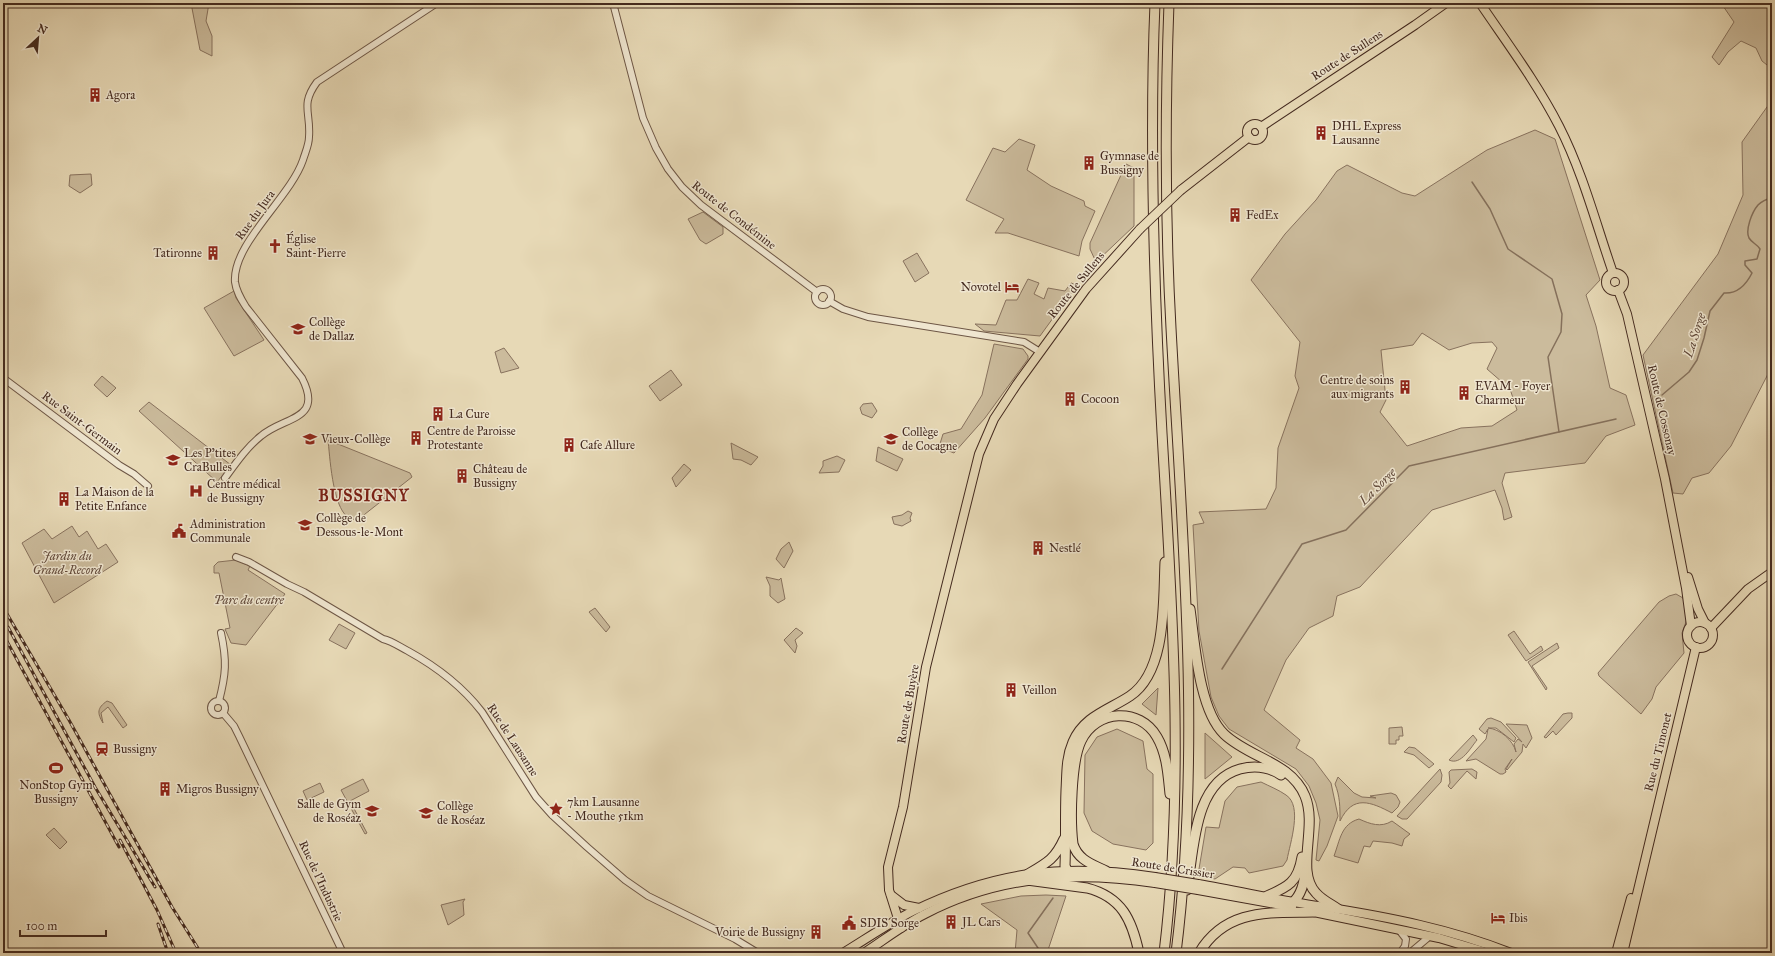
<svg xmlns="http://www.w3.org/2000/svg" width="1775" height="956" font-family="'IM FELL Great Primer',serif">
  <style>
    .green { fill: #cbbb9c; stroke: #88725e; fill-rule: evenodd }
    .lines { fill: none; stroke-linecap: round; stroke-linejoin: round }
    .stream { stroke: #85705b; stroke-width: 1.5 }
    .minor-casing { stroke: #6d5645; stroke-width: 8 }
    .major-casing { stroke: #442a1f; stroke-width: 10 }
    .highway-casing { stroke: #442a1f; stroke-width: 11 }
    .minor { stroke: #efe6d0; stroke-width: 6 }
    .major { stroke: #e7d9b6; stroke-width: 8 }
    .highway { stroke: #e7d9b6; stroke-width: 9 }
    .rail-casing { stroke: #442a1f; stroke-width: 3 }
    .rail { stroke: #efe6d0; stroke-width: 1.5; stroke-dasharray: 4.5; stroke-linecap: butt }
    .major-bridge-casing { stroke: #442a1f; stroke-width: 10; stroke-linecap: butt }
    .major-bridge { stroke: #e7d9b6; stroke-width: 8 }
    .labels { text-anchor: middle; stroke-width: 3; stroke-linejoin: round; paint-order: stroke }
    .street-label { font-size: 12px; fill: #442a1f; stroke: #efe6d0 }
    .poi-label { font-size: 12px; fill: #442a1f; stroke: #efe6d0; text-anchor: start }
    .park-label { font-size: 12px; font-style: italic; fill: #5f4738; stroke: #efe6d0 }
    .water-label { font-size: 13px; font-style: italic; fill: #5f4738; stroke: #efe6d0 }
    .district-label { font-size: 16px; font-weight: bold; letter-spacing: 1px; fill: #7a1f14; stroke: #efe6d0 }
  </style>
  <rect width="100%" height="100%" fill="#e7d9b6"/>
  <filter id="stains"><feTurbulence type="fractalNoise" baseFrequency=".005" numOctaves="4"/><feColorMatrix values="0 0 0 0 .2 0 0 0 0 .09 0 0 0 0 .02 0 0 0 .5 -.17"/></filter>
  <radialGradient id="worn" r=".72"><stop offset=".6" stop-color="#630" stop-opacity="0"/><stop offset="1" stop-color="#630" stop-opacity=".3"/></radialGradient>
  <g class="green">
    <path d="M191,3H209L206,21L212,36V56L200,50Z"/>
    <path d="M1721,3H1772V69L1762,61L1756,48L1741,41L1728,52L1719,65L1712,57L1734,22Z"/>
    <path d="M1772,100V369L1768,374L1731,446L1709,473L1692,478L1683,494L1673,493L1643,355L1718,254L1743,195L1742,142Z"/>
    <path d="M1535,130L1555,139L1600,280L1586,295L1596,326L1610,388L1626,395L1635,425L1606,436L1585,463L1505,473L1502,483L1512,517L1504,520L1502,508L1495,490L1432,510L1360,587L1337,596L1333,616L1309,628L1286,660L1264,710L1300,740L1296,748L1313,759L1331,783L1338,816L1327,846L1319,861L1316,860L1320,820L1316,803L1309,786L1296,769L1229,729L1219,716L1211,697L1199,631L1193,525L1204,523L1199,512L1266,509L1276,488L1278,448L1299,388L1295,376L1300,342L1251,280L1285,234L1316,200L1337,171L1347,165L1402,193L1415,196L1487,150ZM1422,333L1449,350L1472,343L1492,342L1497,348L1487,369L1510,389L1517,410L1492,426L1461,428L1407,446L1380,412L1386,400L1381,350L1413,345Z"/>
    <path d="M1019,139L1035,145L1027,170L1051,186L1084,201L1085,206L1095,211L1082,241L1079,256L1008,233H995L1004,219L966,200L993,148L1005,152Z"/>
    <path d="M1126,164L1134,168V226L1096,262L1090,249V243Z"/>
    <path d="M91,174L92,185L80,193L69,186L70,175Z"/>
    <path d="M703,212L723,227V234L706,244L700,240L688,219Z"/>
    <path d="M917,253L929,273L915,282L903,261Z"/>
    <path d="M1028,279L1039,283L1034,294L1044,299L1048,288L1065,291L1071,283L1077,285L1040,336L984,331L975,324L996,325L1006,300H1017Z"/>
    <path d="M234,291L236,298L264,340L234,356L204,308Z"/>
    <path d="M994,344L1023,349L1028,356V359L985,418L954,453L939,447L943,434L961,429L982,395Z"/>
    <path d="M504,348L519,368L501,373L495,352Z"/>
    <path d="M671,370L682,385L660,401L649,386Z"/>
    <path d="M102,376L116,388L107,397L94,385Z"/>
    <path d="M149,402L231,465L217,482L139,411Z"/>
    <path d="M872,403L877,411L872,418L862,414L860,408L863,404Z"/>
    <path d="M328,440L410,473L412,477L360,518C333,530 330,456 328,440Z"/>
    <path d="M731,443L758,457L751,465L741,460L733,459Z"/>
    <path d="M878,447L903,459L897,471L876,461Z"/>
    <path d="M837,456L845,460L839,472L819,473L823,466V461Z"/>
    <path d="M684,464L691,470L676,487L672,478Z"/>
    <path d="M908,511L912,513L910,518L911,521L902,526L894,524L892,517L902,515Z"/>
    <path d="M72,526L79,537L87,531L98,549L106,544L118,562L54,603L22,543L44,529L52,539Z"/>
    <path d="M789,542L793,551L784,568L776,559L781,549Z"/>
    <path d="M236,560L250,566L248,570L285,594L246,645L231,643L225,629L230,628L219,573H214V566L218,562Z"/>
    <path d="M766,577L779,580L781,578L785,599L778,603L770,596V586Z"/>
    <path d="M1676,594L1683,598L1684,601L1687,619L1682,633L1684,653L1656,687L1652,699L1641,714L1599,676L1598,673L1659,602L1669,596Z"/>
    <path d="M595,608L610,627L606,632L589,612Z"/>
    <path d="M339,624L355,633L346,649L329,640Z"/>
    <path d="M796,628L803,633L795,640L797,646L795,653L784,640Z"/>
    <path d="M1514,631L1530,654L1541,646L1543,650L1526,661L1508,635Z"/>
    <path d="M1557,643L1559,648L1532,666L1547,688L1546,690L1528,662Z"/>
    <path d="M1158,688L1156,715L1142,704Z"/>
    <path d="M107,701L112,703L127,725L123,728L108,707L101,713L103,723C97,713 97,708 107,701Z"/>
    <path d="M1568,713H1572V718L1556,735L1553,731L1546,738L1544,737L1563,714Z"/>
    <path d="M1491,718L1501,722L1516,738L1514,742L1496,728H1488C1500,729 1513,740 1516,752L1514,744L1518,739L1522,742L1506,724L1527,725L1532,738L1526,748L1523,744L1522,752L1507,770L1506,769L1512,759L1505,769L1506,772L1503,774H1500L1476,759L1466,761L1486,739L1488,729L1485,734L1479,729L1487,719Z"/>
    <path d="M1402,727L1403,736H1399V740H1396V744H1389V728Z"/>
    <path d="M1117,729L1143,741L1147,769L1153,774V843L1146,850L1113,844L1092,831L1084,813L1085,755L1097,737Z"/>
    <path d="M1205,733L1232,757L1205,779Z"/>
    <path d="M1473,735L1477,740C1471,747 1461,766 1449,760Z"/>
    <path d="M1409,747L1415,748L1434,764L1429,768L1414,755L1404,752Z"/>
    <path d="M1440,769L1442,775L1441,782L1407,819H1402L1397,816Z"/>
    <path d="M1472,769L1477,772L1476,779L1467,771L1451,789L1448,786L1450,783L1449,772L1451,770Z"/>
    <path d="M1338,777L1354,793L1362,797L1376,798L1370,796L1391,793L1396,795L1400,802L1398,807L1392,813C1371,802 1353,794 1340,821C1340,807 1340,796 1335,784Z"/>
    <path d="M363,779L369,791L350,801L367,833L365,834L341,790Z"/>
    <path d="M1261,782C1269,786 1279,790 1286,795C1303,806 1290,843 1287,860L1283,866L1249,873L1245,868L1233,867L1215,879L1198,875L1206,827L1219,828L1225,801L1237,787Z"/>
    <path d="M320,783L324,792L307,800L303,791Z"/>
    <path d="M1359,819C1370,824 1381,828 1392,821L1410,834L1404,839L1402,846L1392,843L1373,841L1370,847L1364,846L1358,863L1334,856C1340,840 1341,824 1359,819Z"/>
    <path d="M54,828L67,842L60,849L46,835Z"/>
    <path d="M1046,895L1066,896L1047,953H1015L1017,930L981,904L1021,896Z"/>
    <path d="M465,899L463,902L464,915L448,925L441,905Z"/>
  </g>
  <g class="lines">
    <g class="stream">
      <path d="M1772,133C1769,144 1768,154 1772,164"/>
      <path d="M1472,182L1490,209L1508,249L1552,279L1562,314L1561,332L1548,357L1559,432"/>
      <path d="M1662,395L1689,372L1697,360L1704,338L1710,311L1724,293C1738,294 1746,285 1752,273L1745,265V261L1757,259L1760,249C1757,244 1752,243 1749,238C1745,230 1752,212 1758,205C1762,201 1767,199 1772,198"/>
      <path d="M1222,669L1302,544L1346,530L1409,466L1616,419"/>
      <path d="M1036,953L1038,948L1028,933L1053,898"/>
    </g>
    <defs>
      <g id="minor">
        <path d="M613,3L643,118L656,148L668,169L682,187L701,205L817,292"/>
        <circle cx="823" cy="297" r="8"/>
        <path d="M829,301L843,309L868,317L1024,342L1040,352"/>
        <path d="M3,378L119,465L134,474L148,486"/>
        <path d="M225,478C236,463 247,447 261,436C284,416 324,421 302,378L246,307C241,299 236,291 235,282C232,244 290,198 303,160C305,153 309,145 309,137C311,112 300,105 317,82L437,3"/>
        <path d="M236,557L249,562L287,584L304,592L383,639C392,641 400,647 408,651C437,667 462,686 482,712L536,797L552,815L587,847L625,880L648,896L735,939L758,953"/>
        <circle cx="218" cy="708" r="7"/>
        <path d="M219,701C226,674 227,661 221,633"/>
        <path d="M223,713L234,726L239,736L343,953"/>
        <path d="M1399,930L1406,939L1405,946L1400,953"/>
        <path d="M1407,953L1411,952L1430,936"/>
      </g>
      <g id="major">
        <path d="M1480,3C1507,43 1537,83 1559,126C1583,173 1596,224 1613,273"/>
        <circle cx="1255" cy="132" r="8"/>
        <path d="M1261,127L1415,25L1446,3"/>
        <path d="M1181,190L1249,137"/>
        <circle cx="1615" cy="282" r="9"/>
        <path d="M1618,290L1627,314L1665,479L1686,588L1691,626"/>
        <path d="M1688,577L1698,609L1705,623"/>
        <circle cx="1700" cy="635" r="13"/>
        <path d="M1711,628L1748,589L1772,572"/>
        <path d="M1198,884C1240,891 1282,901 1325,907C1388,917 1451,929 1511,953"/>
        <path d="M1198,890L1292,907"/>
        <path d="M891,895L904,905L919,908"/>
        <path d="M1309,911L1439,938L1489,953"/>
        <path d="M901,928L889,890L888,867L903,807L926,667L979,454L994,419L1017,384L1086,289L1140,229"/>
        <path d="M843,953C866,939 889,923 913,911C995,871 1065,863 1155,877"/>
        <path d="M864,953C884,940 903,925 925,914C998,876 1074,871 1155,883"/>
        <path d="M1616,953L1631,898"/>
        <path d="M1623,953L1696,647"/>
      </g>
      <g id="highway">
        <path d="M1155,3C1149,146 1154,290 1162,433C1172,607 1185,779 1164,953"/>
        <path d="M1169,3C1165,111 1165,219 1171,328C1182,535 1202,746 1176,953"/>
        <path d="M1190,609C1195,644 1199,710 1224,734C1249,758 1291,762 1305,796C1318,827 1295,871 1316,893C1322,900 1331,904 1338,909"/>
        <path d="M1106,871C1092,864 1078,860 1073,844C1070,820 1071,762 1081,741C1096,709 1140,707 1157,737C1167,754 1168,775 1170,794"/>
        <path d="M1028,874C1047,863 1055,859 1064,839"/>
        <path d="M1073,876L1068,872L1065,866C1066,841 1065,815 1066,790C1067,774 1066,758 1073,742C1084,716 1109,710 1130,696C1167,671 1163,602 1165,562"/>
        <path d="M1027,880L1087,888C1122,897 1132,920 1139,953"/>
        <path d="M1187,890C1194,851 1193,782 1240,769C1255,765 1269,767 1281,775"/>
        <path d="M1267,896C1288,887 1298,882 1302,857"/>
        <path d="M1288,906C1300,899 1304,885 1305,872"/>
        <path d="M1199,953C1226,908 1269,913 1314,912"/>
      </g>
    </defs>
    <use href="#minor" class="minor-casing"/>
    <use href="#major" class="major-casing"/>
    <use href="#highway" class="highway-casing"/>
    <use href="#minor" class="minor"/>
    <use href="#major" class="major"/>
    <use href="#highway" class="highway"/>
    <defs>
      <g id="rail">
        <path d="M3,607L69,720L172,907L201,953"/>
        <path d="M8,627L95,787L155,887"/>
        <path d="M3,634L119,847"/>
        <path d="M120,840L157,910L176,953"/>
        <path d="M158,924L168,953"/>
      </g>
    </defs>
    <use href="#rail" class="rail-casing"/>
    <use href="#rail" class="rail"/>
    <defs>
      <g id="major-bridge">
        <path d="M1140,229L1181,190"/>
        <path d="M1155,877L1198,884"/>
        <path d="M1155,883L1198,890"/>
      </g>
    </defs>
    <use href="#major-bridge" class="major-bridge-casing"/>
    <use href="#major-bridge" class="major-bridge"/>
  </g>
  <defs>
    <symbol id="building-bare" viewBox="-9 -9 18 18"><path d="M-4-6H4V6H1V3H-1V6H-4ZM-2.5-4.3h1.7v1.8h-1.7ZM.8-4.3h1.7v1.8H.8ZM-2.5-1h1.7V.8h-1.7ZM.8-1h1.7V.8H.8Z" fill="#8f2418" stroke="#efe6d0" stroke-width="2.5" paint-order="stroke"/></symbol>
    <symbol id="church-bare" viewBox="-9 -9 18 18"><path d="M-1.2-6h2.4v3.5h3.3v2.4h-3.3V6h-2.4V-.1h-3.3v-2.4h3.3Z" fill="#8f2418" stroke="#efe6d0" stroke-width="2.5" paint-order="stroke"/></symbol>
    <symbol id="hotel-bare" viewBox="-9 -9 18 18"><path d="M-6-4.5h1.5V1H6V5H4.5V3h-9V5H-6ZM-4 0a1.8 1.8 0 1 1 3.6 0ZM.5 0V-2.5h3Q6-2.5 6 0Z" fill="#8f2418" stroke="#efe6d0" stroke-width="2.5" paint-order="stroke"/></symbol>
    <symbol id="school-bare" viewBox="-9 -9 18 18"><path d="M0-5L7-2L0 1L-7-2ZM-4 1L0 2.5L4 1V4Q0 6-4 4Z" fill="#8f2418" stroke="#efe6d0" stroke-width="2.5" paint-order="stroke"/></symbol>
    <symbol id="hospital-bare" viewBox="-9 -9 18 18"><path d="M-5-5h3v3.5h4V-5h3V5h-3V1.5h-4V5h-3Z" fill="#8f2418" stroke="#efe6d0" stroke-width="2.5" paint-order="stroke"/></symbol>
    <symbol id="civic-bare" viewBox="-9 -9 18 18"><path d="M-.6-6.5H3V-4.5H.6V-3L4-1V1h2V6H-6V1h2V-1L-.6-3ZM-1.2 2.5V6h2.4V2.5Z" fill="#8f2418" stroke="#efe6d0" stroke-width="2.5" paint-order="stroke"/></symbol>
    <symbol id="station-bare" viewBox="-9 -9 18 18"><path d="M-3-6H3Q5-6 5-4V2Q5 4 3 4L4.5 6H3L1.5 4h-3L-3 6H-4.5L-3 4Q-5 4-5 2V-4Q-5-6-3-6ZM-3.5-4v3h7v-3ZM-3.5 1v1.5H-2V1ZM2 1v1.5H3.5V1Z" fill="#8f2418" stroke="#efe6d0" stroke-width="2.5" paint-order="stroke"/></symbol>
    <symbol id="stadium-bare" viewBox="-9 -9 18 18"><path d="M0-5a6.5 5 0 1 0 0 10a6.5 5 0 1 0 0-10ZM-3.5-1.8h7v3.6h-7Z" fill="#8f2418" stroke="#efe6d0" stroke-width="2.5" paint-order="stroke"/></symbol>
    <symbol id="sight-bare" viewBox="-9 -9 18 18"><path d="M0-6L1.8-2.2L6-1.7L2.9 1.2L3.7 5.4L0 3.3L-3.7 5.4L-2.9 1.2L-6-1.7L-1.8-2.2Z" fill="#8f2418" stroke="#efe6d0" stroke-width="2.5" paint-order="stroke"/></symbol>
  </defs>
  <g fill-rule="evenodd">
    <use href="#building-bare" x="85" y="85" width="20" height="20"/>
    <use href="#building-bare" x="1311" y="123" width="20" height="20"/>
    <use href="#building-bare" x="1079" y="153" width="20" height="20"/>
    <use href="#building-bare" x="1225" y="205" width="20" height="20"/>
    <use href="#church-bare" x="265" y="236" width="20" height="20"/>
    <use href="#building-bare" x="203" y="243" width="20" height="20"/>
    <use href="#hotel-bare" x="1002" y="277" width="20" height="20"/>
    <use href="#school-bare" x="288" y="319" width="20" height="20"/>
    <use href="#building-bare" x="1395" y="377" width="20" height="20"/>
    <use href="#building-bare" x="1454" y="383" width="20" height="20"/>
    <use href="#building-bare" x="1060" y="389" width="20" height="20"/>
    <use href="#building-bare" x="428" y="404" width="20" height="20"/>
    <use href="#building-bare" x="406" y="428" width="20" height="20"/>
    <use href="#school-bare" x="300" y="429" width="20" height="20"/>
    <use href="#school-bare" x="881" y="429" width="20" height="20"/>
    <use href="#building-bare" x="559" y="435" width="20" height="20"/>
    <use href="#school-bare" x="163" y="450" width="20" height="20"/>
    <use href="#building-bare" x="452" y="466" width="20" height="20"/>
    <use href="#hospital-bare" x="186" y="481" width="20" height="20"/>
    <use href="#building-bare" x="54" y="489" width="20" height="20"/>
    <use href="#school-bare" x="295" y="515" width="20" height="20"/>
    <use href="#civic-bare" x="169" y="521" width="20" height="20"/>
    <use href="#building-bare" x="1028" y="538" width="20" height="20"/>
    <use href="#building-bare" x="1001" y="680" width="20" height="20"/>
    <use href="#station-bare" x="92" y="739" width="20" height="20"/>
    <use href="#stadium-bare" x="46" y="758" width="20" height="20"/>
    <use href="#building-bare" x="155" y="779" width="20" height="20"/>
    <use href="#sight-bare" x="546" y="799" width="20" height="20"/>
    <use href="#school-bare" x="362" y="801" width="20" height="20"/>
    <use href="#school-bare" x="416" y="803" width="20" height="20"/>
    <use href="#hotel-bare" x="1488" y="908" width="20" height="20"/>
    <use href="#building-bare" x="941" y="912" width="20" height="20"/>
    <use href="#civic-bare" x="839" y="913" width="20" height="20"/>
    <use href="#building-bare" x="806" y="922" width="20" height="20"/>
  </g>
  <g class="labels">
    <g class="street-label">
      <text transform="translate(1347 55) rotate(-33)" y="4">Route de Sullens</text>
      <text transform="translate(255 215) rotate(-54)" y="4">Rue du Jura</text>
      <text transform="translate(734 215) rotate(38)" y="4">Route de Condémine</text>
      <text transform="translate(1076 285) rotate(-51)" y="4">Route de Sullens</text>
      <text transform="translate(1662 410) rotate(77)" y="4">Route de Cossonay</text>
      <text transform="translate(82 423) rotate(37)" y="4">Rue Saint-Germain</text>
      <text transform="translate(908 704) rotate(-80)" y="4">Route de Buyère</text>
      <text transform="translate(513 740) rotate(57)" y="4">Rue de Lausanne</text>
      <text transform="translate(1658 752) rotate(-76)" y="4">Rue du Timonet</text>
      <text transform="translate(1173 868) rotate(9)" y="4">Route de Crissier</text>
      <text transform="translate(321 881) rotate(65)" y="4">Rue de l'Industrie</text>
    </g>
    <g class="poi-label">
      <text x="106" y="99">Agora</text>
      <text x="1332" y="130">DHL Express<tspan x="1332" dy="14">Lausanne</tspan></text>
      <text x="1100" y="160">Gymnase de<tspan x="1100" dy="14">Bussigny</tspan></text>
      <text x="1246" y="219">FedEx</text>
      <text x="286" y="243">Église<tspan x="286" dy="14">Saint-Pierre</tspan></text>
      <text x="202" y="257" text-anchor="end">Tatironne</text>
      <text x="1001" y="291" text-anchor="end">Novotel</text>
      <text x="309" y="326">Collège<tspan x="309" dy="14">de Dallaz</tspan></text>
      <text x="1394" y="384" text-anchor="end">Centre de soins<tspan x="1394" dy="14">aux migrants</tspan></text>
      <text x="1475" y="390">EVAM - Foyer<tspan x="1475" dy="14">Charmeur</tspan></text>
      <text x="1081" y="403">Cocoon</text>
      <text x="449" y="418">La Cure</text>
      <text x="427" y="435">Centre de Paroisse<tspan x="427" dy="14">Protestante</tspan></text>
      <text x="902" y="436">Collège<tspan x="902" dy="14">de Cocagne</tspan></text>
      <text x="321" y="443">Vieux-Collège</text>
      <text x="580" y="449">Cafe Allure</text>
      <text x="184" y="457">Les P’tites<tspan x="184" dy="14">CraBulles</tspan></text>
      <text x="473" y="473">Château de<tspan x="473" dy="14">Bussigny</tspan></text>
      <text x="207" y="488">Centre médical<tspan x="207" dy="14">de Bussigny</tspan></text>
      <text x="75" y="496">La Maison de la<tspan x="75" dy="14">Petite Enfance</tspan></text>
      <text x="316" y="522">Collège de<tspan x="316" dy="14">Dessous-le-Mont</tspan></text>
      <text x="190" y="528">Administration<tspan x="190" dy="14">Communale</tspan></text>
      <text x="1049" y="552">Nestlé</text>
      <text x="1022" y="694">Veillon</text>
      <text x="113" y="753">Bussigny</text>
      <text x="56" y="789" text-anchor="middle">NonStop Gym<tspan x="56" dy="14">Bussigny</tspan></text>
      <text x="176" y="793">Migros Bussigny</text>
      <text x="567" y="806">7km Lausanne<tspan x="567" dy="14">- Mouthe 51km</tspan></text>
      <text x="361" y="808" text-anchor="end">Salle de Gym<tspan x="361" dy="14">de Roséaz</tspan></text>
      <text x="437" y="810">Collège<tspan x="437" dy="14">de Roséaz</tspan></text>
      <text x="1509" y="922">Ibis</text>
      <text x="962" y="926">JL Cars</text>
      <text x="860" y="927">SDIS Sorge</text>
      <text x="805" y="936" text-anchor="end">Voirie de Bussigny</text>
    </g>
    <g class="park-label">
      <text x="67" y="560">Jardin du<tspan x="67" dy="14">Grand-Record</tspan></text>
      <text x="249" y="604">Parc du centre</text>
    </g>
    <g class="water-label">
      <text transform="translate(1694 335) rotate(-72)" y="5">La Sorge</text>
      <text transform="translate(1377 486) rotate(-45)" y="5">La Sorge</text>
    </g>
    <g class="district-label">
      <text x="364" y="501">BUSSIGNY</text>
    </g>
  </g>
  <rect width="1775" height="956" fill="none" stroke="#e7d9b6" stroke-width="16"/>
  <rect x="4" y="4" width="1767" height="948" fill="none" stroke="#442a1f" stroke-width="2"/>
  <rect x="8" y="8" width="1759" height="940" fill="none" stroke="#442a1f"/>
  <g transform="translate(38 38) rotate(26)" stroke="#efe6d0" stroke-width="3" paint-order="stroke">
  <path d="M0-3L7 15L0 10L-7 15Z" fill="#442a1f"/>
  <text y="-6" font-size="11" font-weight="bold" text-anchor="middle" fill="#442a1f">N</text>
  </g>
  <path d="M20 930v6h86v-6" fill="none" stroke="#442a1f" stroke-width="2"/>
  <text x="26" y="930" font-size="12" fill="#442a1f" stroke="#efe6d0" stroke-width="3" paint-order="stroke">100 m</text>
  <rect width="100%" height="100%" filter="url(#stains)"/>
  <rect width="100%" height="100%" fill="url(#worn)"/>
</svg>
